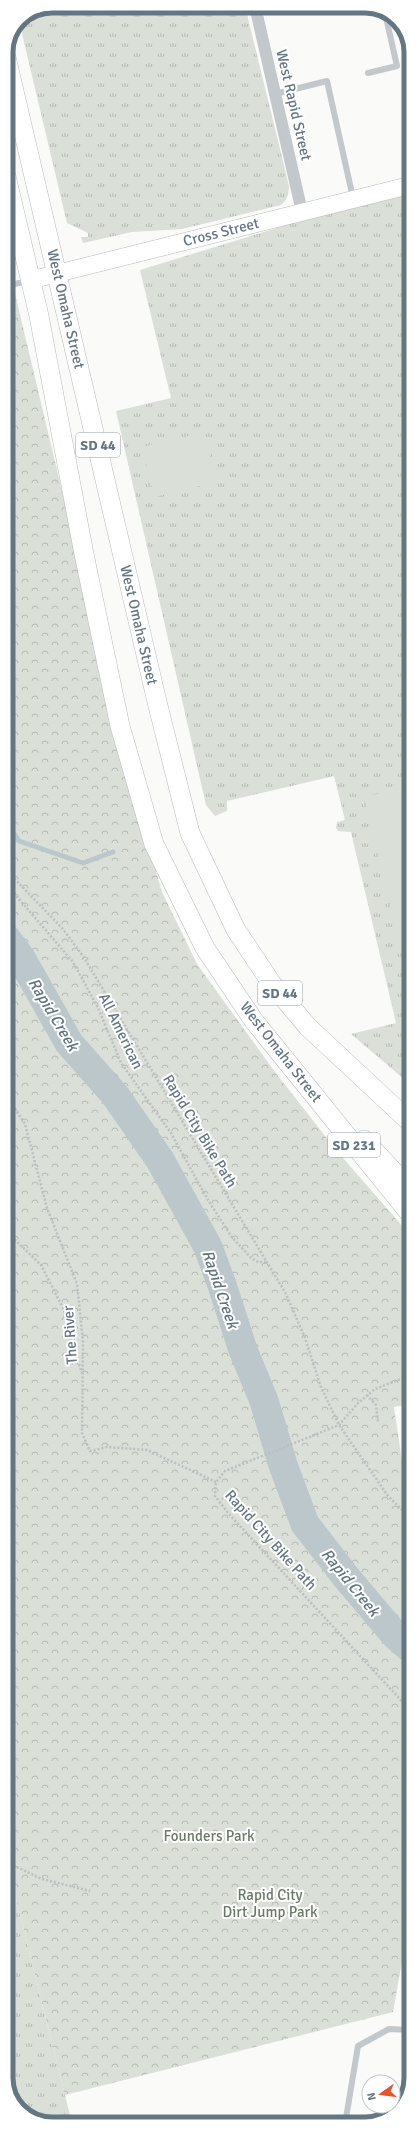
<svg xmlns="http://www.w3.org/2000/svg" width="417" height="2130" font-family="Signika,sans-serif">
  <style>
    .grass { fill: url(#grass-tufts) }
    .forest { fill: url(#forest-crowns) }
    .pitch { fill: #dadfd7 }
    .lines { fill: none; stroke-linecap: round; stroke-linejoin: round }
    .stream { stroke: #bbc7cb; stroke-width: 5 }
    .river { stroke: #bbc7cb; stroke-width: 29 }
    .building { fill: url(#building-hatch); stroke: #dcdcda }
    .secondary-casing { stroke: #b3babf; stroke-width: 18 }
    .primary-casing { stroke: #b5babe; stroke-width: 20 }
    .path { stroke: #bbbfc2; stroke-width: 2.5; stroke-dasharray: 2 2; stroke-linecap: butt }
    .lane { stroke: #c3c8cc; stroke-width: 6 }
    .street { stroke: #c3c8cc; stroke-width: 12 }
    .secondary { stroke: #fff; stroke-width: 17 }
    .primary { stroke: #fff; stroke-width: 19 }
    .labels { text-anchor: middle; stroke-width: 4; stroke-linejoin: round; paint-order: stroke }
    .shield { fill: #fff; stroke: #939fa8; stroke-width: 1 }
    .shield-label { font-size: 14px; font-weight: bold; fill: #657683 }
    .street-label { font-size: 15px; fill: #657683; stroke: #fff }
    .park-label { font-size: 15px; fill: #687a64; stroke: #fff }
    .water-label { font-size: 16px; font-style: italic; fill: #60757c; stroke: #fff }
    .rim { fill: none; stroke: #657683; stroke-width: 5 }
  </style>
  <defs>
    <pattern id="grass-tufts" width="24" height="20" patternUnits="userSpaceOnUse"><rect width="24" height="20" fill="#dadfd7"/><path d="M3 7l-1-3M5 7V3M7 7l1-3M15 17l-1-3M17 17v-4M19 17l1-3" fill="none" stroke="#b4b9b4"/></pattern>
    <pattern id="forest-crowns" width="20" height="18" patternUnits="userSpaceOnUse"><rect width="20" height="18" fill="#dadfd7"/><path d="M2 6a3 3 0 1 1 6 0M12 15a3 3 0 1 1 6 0" fill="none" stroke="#b4b9b4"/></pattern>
    <pattern id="building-hatch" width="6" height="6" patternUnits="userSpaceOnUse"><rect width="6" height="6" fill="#aab3b9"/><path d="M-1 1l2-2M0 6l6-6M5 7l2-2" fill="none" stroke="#8e969c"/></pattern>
  </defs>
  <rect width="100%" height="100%" fill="#fafaf8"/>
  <g class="grass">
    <path d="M52,6H245L289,186C289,194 287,200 281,205L182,229L132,232L83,243L81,237H88V233L67,223L19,21Z"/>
    <path d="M411,194V1085L351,1034L396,1023L351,832L338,831L336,828L337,822L345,820L334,776L227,801V811L215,816L206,805L116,411L171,398L140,270L290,224Z"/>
    <path d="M6,1858L65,2095L72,2124H46L20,2111L6,2084Z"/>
  </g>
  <path class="forest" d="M6,256L139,814L162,892L197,964L275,1072L336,1150L411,1236V1404L394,1407L407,1495L411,1499V1911L393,2012L65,2095L6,1858Z"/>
  <g class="pitch">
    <path d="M205,432L216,482L154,497L142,447Z"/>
    <path d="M411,786V993L364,797Z"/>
  </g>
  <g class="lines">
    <path class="stream" d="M6,823L19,841L83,863L113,852"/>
    <path class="river" d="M6,938L21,958L69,1043L115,1095L160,1160L208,1247L222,1285L243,1350L264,1401L283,1465L305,1524L346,1577L395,1635L411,1649"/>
  </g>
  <path class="building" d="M411,1446V1486L406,1447Z"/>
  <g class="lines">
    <defs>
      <path id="secondary" d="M31,280L411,185"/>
      <g id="primary">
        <path d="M6,57L158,706L190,833L236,930L272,984L308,1027L411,1123"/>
        <path d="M6,176L39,316L84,554L120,726L154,844L205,948L254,1021L411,1215"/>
        <path d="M364,1140L411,1190"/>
      </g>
    </defs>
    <use href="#secondary" class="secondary-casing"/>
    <use href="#primary" class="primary-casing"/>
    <g class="path">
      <path d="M6,870L62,928L83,956L286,1294L305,1338L321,1387L339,1425L388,1496L411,1519"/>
      <path d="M6,884L73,962L98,1008L121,1063L171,1133L208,1200L231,1236L251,1258L258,1262H267"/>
      <path d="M6,1095L25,1124L47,1208L77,1284L83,1342L82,1433L90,1451L107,1447L147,1450L216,1482"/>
      <path d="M6,1231L41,1265L64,1310L66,1326L82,1373"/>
      <path d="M411,1375L375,1389L358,1403L339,1425L225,1471L216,1482L215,1496L228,1513L411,1711"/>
      <path d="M367,1395L376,1405L378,1422"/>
      <path d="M6,1862L42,1879L90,1891"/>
    </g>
    <g class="lane">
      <path d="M368,73L397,66L385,13"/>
      <path d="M275,94L327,81L353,198"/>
      <path d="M6,286L28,281"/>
      <path d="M345,2124L358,2046L389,2029L411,2030"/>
    </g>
    <path class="street" d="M255,6L302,212"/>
    <use href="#secondary" class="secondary"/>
    <use href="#primary" class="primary"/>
  </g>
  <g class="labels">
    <g class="shield">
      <rect x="76" y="433" width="44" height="24" rx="3"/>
      <rect x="258" y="981" width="44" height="24" rx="3"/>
      <rect x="328" y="1133" width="52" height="24" rx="3"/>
    </g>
    <g class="shield-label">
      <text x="98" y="450">SD 44</text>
      <text x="280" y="998">SD 44</text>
      <text x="354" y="1150">SD 231</text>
    </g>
    <g class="street-label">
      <text transform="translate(294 105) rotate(77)" y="5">West Rapid Street</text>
      <text transform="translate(221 232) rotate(-14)" y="5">Cross Street</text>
      <text transform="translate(66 309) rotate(77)" y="5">West Omaha Street</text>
      <text transform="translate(139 625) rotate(77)" y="5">West Omaha Street</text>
      <text transform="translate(121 1031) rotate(64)" y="5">All American</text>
      <text transform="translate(281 1052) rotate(52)" y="5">West Omaha Street</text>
      <text transform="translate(200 1131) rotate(59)" y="5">Rapid City Bike Path</text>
      <text transform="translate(70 1335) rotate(-94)" y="5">The River</text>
      <text transform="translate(271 1540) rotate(48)" y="5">Rapid City Bike Path</text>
    </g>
    <g class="park-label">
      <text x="209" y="1841">Founders Park</text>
      <text x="270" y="1900">Rapid City<tspan x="270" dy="17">Dirt Jump Park</tspan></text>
    </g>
    <g class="water-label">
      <text transform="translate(54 1014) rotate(59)" y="6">Rapid Creek</text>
      <text transform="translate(221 1289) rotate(71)" y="6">Rapid Creek</text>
      <text transform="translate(351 1582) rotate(51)" y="6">Rapid Creek</text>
    </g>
  </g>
  <path d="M0 0H417V2130H0ZM52 13H365A39 39 0 0 1 404 52V2078A39 39 0 0 1 365 2117H52A39 39 0 0 1 13 2078V52A39 39 0 0 1 52 13Z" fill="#fff" fill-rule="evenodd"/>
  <path class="rim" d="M52 13H365A39 39 0 0 1 404 52V2078A39 39 0 0 1 365 2117H52A39 39 0 0 1 13 2078V52A39 39 0 0 1 52 13Z"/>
  <g transform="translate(381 2094) rotate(256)"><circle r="19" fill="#ffffff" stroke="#c1c8cd"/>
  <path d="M0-3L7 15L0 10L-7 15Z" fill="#e4572e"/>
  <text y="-6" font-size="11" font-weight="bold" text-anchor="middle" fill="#657683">N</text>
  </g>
</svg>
